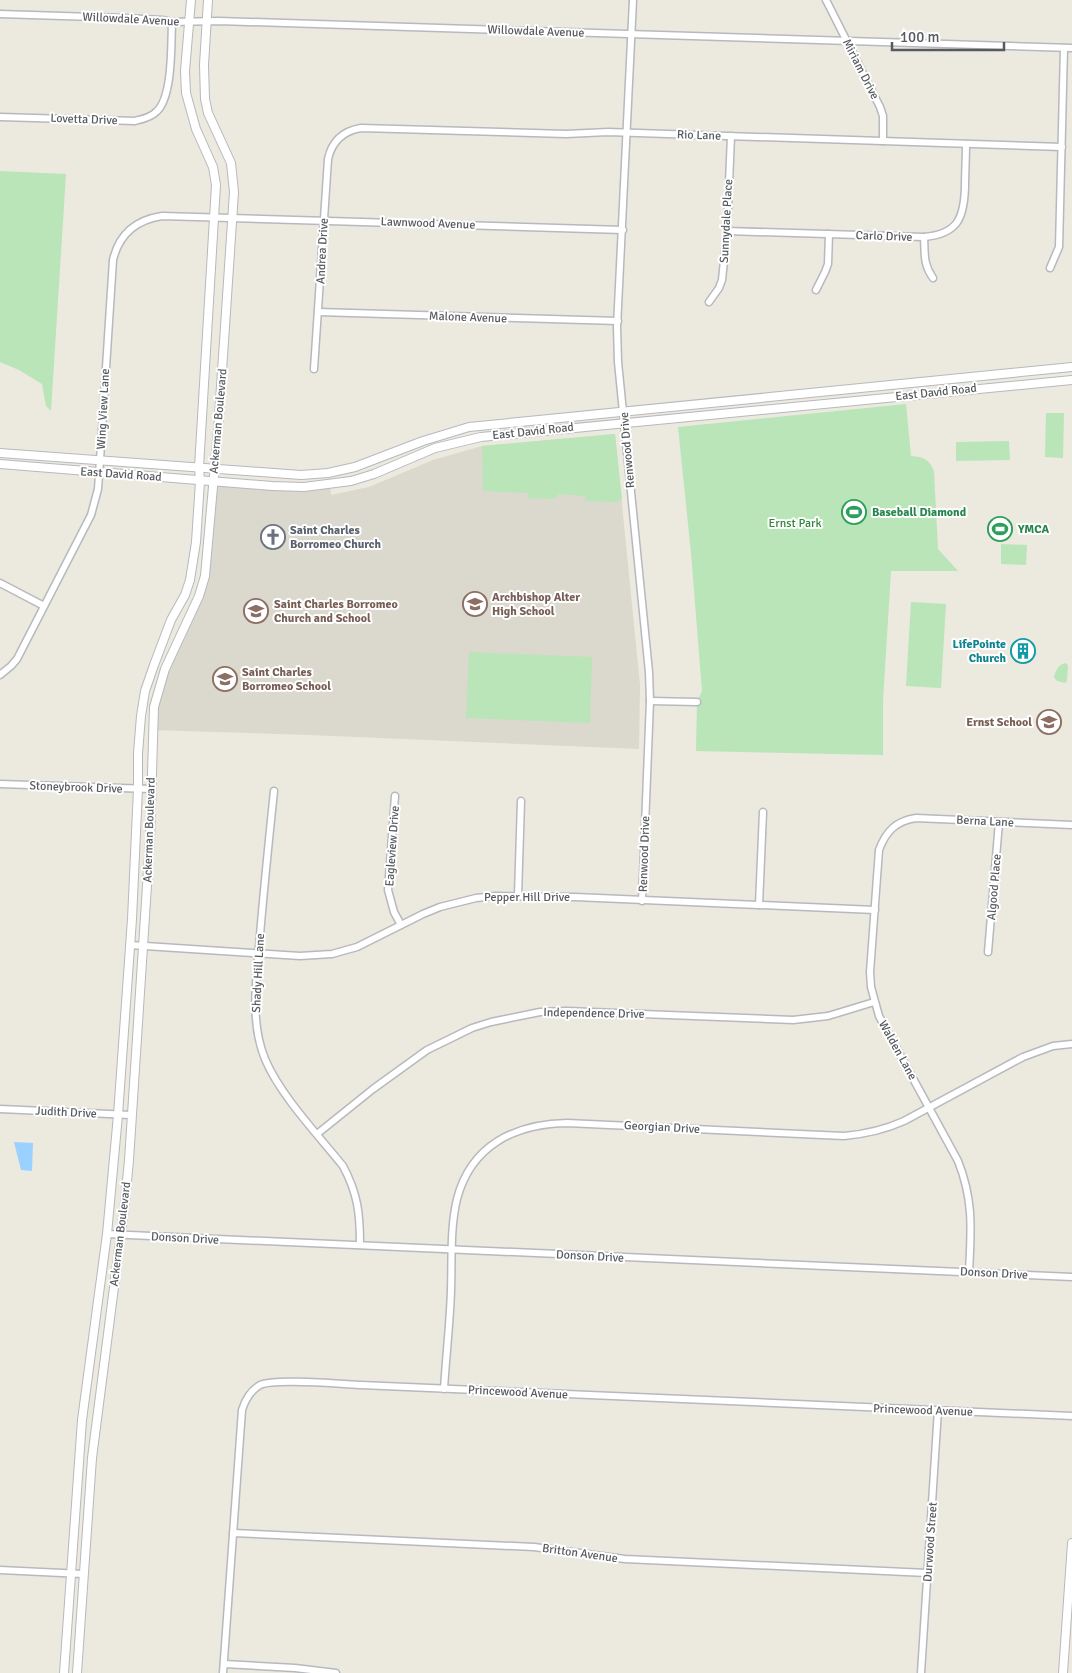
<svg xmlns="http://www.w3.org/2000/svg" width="1072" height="1673" font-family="Signika,sans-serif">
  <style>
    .education { fill: #dbd8cd }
    .green { fill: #b9e5b9 }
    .water { fill: #9bd1ff }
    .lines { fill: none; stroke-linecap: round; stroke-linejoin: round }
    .minor-casing { stroke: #b6b9be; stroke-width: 9 }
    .tertiary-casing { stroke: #b6b9be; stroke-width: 10 }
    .minor { stroke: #fff; stroke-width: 6 }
    .tertiary { stroke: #fff; stroke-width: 8 }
    .labels { text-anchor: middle; stroke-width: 4; stroke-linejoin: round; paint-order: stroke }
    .street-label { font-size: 12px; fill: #575b60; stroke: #fff }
    .leisure-label { font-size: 12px; font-weight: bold; fill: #27864d; stroke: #fff; text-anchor: start }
    .park-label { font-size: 12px; fill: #318636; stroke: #fff }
    .worship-label { font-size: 12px; font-weight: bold; fill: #5b616d; stroke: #fff; text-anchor: start }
    .education-label { font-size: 12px; font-weight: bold; fill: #785e54; stroke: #fff; text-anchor: start }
    .culture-label { font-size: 12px; font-weight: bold; fill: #0d838f; stroke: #fff; text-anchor: end }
  </style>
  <rect width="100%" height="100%" fill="#ece9de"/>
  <path class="education" d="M615,434L640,685L639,749L309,735L152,730L165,669L199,596L213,482L330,485L331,495L369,487L433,460L482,446Z"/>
  <g class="green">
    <path d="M0,171L66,174L51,411L46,406L42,384L19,370L0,362Z"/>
    <path d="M906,404L911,456C924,457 929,459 934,471L938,549L958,571H891L883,701V755L696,751L697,702L702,691L691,553L678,427Z"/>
    <path d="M1046,413H1064L1063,458L1045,457Z"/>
    <path d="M615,434L622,499L617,502L584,501L586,496L559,494L554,499L527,498L529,493L483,491L482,446Z"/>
    <path d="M1009,441L1010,460L956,461V442Z"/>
    <path d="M1001,544L1027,545L1026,565L1001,564Z"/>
    <path d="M911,602L946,604L941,688L906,686Z"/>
    <path d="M469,652L592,657L590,723L466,718Z"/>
    <path d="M1065,663L1068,665L1067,681L1065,683L1057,681L1054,677C1056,670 1058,665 1065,663Z"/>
  </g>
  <path class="water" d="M14,1142L33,1143L32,1171L21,1170Z"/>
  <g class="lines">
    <defs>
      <g id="minor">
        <path d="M633,0L617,327L618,362L649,672L650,701L642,901"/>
        <path d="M826,0L880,107L883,116V141"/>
        <path d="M0,14L125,18L162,20L172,22L219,21L1072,48"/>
        <path d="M0,117L135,121C142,119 150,118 156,112C173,98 171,44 172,22"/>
        <path d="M727,231L924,237C958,234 964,218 965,187C965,173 966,158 966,144"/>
        <path d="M924,237C925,254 923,264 933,278"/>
        <path d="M1050,268L1059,247L1064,48"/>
        <path d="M816,290L825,272L828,264L829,234"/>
        <path d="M709,302L719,288L722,280L727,231L731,136"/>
        <path d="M318,312L618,321"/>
        <path d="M314,369L328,159C332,141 343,131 361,128L566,134L608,132L1062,147"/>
        <path d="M0,583L44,606"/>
        <path d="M0,675L11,666L17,659L91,515L98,489L100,460L113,260C119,234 136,220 162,216L623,230"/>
        <path d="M650,701L697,702"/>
        <path d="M0,784L151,789"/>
        <path d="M274,791C269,839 264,887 260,935C257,975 249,1020 265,1059C280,1095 318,1135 343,1166C358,1194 360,1214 360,1245"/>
        <path d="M395,796L388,890L394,912L401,925"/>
        <path d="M518,895L521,801"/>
        <path d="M759,905L763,812"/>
        <path d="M130,945L300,956L332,954L357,947L423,914L440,907L476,898L495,896L575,897L875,910"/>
        <path d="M988,952L999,822"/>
        <path d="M0,1109L131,1115"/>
        <path d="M317,1134L373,1089L427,1050L472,1028L491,1022L540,1012L566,1011L793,1020L828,1016L874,1002"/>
        <path d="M107,1234L1072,1277"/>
        <path d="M969,1272C971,1231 974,1201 958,1161L879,1016L871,987L870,972L879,850C886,831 896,821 916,818L1072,825"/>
        <path d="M444,1389C446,1356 450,1323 451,1290C452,1260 450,1228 457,1199C471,1145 515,1124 567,1123L844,1136C866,1134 884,1130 904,1121L1023,1057L1053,1046L1072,1044"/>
        <path d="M233,1533L534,1547L625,1559L927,1573"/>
        <path d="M0,1570L83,1574"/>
        <path d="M224,1664L295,1668L336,1673"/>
        <path d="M223,1673L242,1410C245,1400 250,1391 260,1385C275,1378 341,1384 361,1385L1072,1416"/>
        <path d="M921,1673L938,1410"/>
      </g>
      <g id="tertiary">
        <path d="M0,453L301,475L328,473L355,467L423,441L469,427L1072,367"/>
        <path d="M0,464L272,486L304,487L351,481L374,474L435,448L481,437L1072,380"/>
        <path d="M64,1673L82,1420L107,1234L118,1115L132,919L138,789V753L141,716L145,691L154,665L171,620L185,595L190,580L196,542L200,481L199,467L216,185L213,167L196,129L186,93L185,71L191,0"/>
        <path d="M77,1673L92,1458L125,1202L129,1160L150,840L154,707L165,669L199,596L205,576L218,431L234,192L231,163L208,113L205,99L204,65L208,0"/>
        <path d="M1063,1673L1072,1543"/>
      </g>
    </defs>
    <use href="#minor" class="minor-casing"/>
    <use href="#tertiary" class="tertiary-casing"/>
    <use href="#minor" class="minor"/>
    <use href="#tertiary" class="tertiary"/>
  </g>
  <defs>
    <symbol id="stadium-ring" viewBox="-11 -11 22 22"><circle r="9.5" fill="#fff" stroke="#2e9e5b" stroke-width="1.5"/><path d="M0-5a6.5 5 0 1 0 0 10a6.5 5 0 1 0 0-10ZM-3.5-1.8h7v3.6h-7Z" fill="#2e9e5b"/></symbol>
    <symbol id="church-ring" viewBox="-11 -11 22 22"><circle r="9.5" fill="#fff" stroke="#6b7280" stroke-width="1.5"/><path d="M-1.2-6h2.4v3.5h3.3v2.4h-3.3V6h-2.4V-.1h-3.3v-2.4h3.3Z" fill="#6b7280"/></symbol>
    <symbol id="school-ring" viewBox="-11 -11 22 22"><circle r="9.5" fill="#fff" stroke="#8d6e63" stroke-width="1.5"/><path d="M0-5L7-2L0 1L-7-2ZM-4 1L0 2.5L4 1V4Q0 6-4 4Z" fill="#8d6e63"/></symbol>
    <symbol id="building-ring" viewBox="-11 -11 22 22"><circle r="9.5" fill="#fff" stroke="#0f9aa8" stroke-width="1.5"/><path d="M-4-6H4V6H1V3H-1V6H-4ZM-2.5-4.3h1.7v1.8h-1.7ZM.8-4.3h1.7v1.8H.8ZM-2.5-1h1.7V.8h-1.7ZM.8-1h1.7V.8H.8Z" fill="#0f9aa8"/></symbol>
  </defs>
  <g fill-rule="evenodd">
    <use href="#stadium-ring" x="840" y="498" width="28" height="28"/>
    <use href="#stadium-ring" x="986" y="515" width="28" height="28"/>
    <use href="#church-ring" x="259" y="523" width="28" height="28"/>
    <use href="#school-ring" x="461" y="590" width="28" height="28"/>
    <use href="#school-ring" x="242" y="597" width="28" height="28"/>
    <use href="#building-ring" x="1009" y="637" width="28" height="28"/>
    <use href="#school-ring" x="211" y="665" width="28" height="28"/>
    <use href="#school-ring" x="1035" y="708" width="28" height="28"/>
  </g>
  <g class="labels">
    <g class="street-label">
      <text transform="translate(131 19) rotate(3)" y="4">Willowdale Avenue</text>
      <text transform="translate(536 31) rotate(2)" y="4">Willowdale Avenue</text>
      <text transform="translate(861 69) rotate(63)" y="4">Miriam Drive</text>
      <text transform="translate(84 119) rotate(2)" y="4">Lovetta Drive</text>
      <text transform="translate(699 135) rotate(2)" y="4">Rio Lane</text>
      <text transform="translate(726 221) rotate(-87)" y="4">Sunnydale Place</text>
      <text transform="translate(428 223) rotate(2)" y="4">Lawnwood Avenue</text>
      <text transform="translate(884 236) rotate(2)" y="4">Carlo Drive</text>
      <text transform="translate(322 251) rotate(-87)" y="4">Andrea Drive</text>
      <text transform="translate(468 317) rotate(2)" y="4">Malone Avenue</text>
      <text transform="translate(936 392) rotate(-6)" y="4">East David Road</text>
      <text transform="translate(103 409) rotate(-87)" y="4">Wing View Lane</text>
      <text transform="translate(218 421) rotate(-85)" y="4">Ackerman Boulevard</text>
      <text transform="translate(533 431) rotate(-6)" y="4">East David Road</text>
      <text transform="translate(627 450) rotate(-95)" y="4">Renwood Drive</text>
      <text transform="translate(121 474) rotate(4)" y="4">East David Road</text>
      <text transform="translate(76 787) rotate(2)" y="4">Stoneybrook Drive</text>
      <text transform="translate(985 821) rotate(3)" y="4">Berna Lane</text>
      <text transform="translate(149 830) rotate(-88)" y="4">Ackerman Boulevard</text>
      <text transform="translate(392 846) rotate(-86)" y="4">Eagleview Drive</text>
      <text transform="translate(644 854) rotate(-88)" y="4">Renwood Drive</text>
      <text transform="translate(994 887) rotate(-85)" y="4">Algood Place</text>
      <text x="527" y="901">Pepper Hill Drive</text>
      <text transform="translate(258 973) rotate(-87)" y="4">Shady Hill Lane</text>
      <text transform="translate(594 1013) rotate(1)" y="4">Independence Drive</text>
      <text transform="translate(898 1050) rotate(61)" y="4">Walden Lane</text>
      <text transform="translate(66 1112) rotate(3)" y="4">Judith Drive</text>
      <text transform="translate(662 1127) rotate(3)" y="4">Georgian Drive</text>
      <text transform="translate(120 1234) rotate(-83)" y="4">Ackerman Boulevard</text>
      <text transform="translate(185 1238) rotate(3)" y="4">Donson Drive</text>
      <text transform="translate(590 1256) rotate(3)" y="4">Donson Drive</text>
      <text transform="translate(994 1273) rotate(3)" y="4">Donson Drive</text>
      <text transform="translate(518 1392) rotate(3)" y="4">Princewood Avenue</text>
      <text transform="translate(923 1410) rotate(2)" y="4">Princewood Avenue</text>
      <text transform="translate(930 1542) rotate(-86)" y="4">Durwood Street</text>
      <text transform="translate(580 1553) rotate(8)" y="4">Britton Avenue</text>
    </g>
    <g class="leisure-label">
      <text x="872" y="516">Baseball Diamond</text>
      <text x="1018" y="533">YMCA</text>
    </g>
    <g class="park-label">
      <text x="795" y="527">Ernst Park</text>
    </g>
    <g class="worship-label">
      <text x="290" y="534">Saint Charles<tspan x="290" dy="14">Borromeo Church</tspan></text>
    </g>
    <g class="education-label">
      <text x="492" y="601">Archbishop Alter<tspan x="492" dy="14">High School</tspan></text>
      <text x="274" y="608">Saint Charles Borromeo<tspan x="274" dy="14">Church and School</tspan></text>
      <text x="242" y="676">Saint Charles<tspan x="242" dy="14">Borromeo School</tspan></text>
      <text x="1032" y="726" text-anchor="end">Ernst School</text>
    </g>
    <g class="culture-label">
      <text x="1006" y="648">LifePointe<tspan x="1006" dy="14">Church</tspan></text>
    </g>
  </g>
  <path d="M892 42v8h112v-8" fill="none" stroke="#575b60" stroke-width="2.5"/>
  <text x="900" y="42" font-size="15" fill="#575b60" stroke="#ffffff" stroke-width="4" paint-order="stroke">100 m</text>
</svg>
